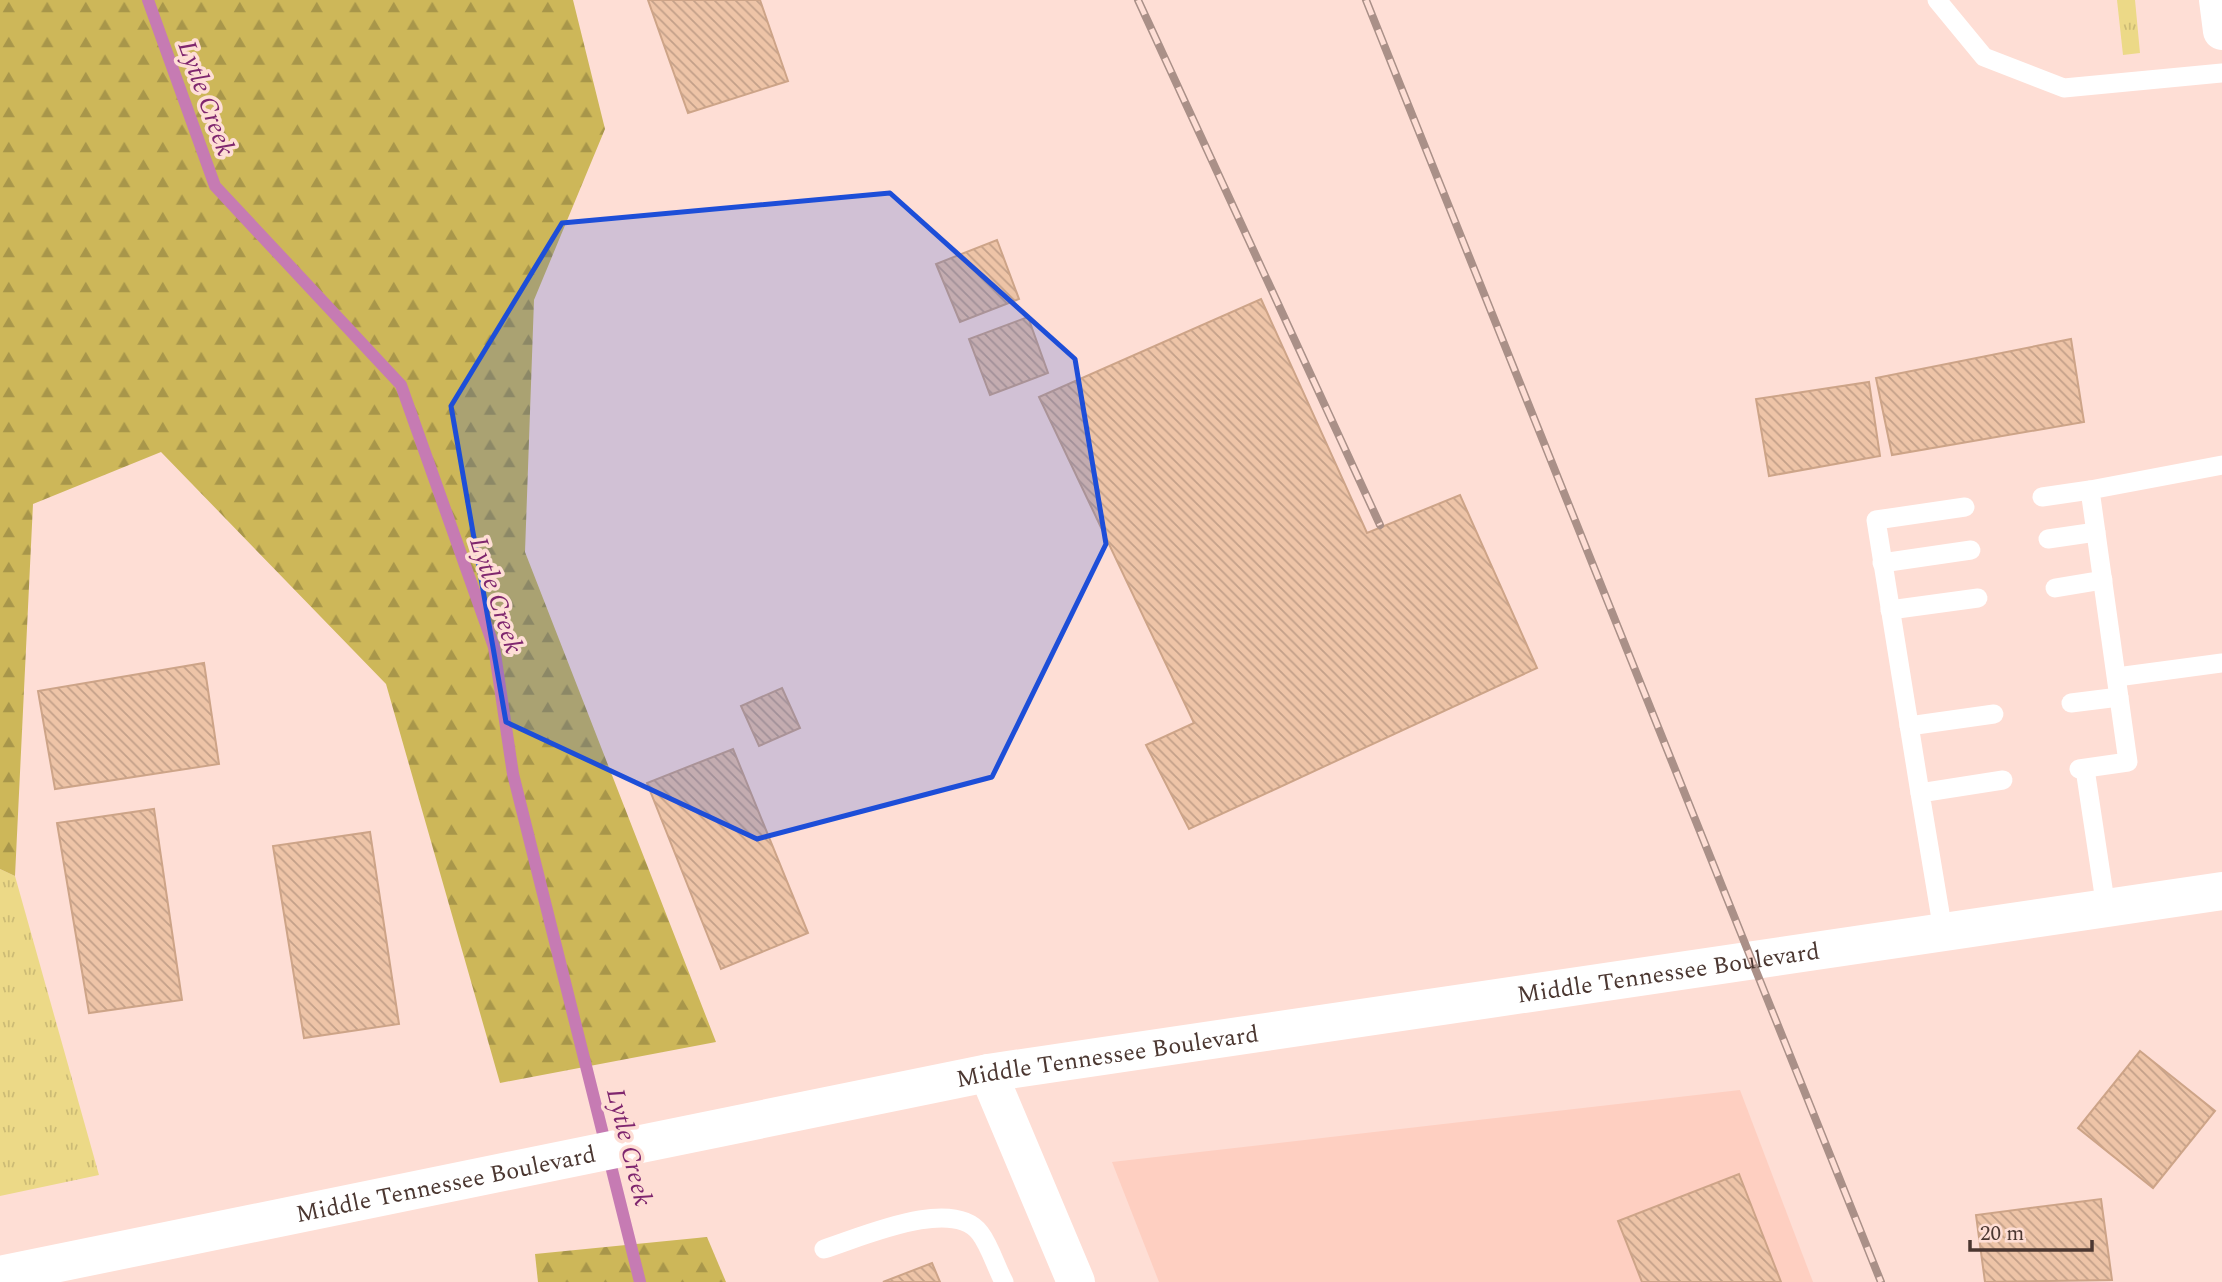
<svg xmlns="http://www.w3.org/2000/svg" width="2222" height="1282" font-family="Spectral,serif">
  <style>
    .built { fill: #fecfc1 }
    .grass { fill: url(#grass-tufts) }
    .forest { fill: url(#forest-firs) }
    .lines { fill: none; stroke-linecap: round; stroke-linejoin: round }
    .stream { stroke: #c67bb3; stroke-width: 12 }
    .building { fill: url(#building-back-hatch); stroke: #cda488; stroke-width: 2 }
    .service { stroke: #fff; stroke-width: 19 }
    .minor { stroke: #fff; stroke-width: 38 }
    .secondary { stroke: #fff; stroke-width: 38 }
    .primary { stroke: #fff; stroke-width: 38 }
    .rail-casing { stroke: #aa9088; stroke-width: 8 }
    .rail { stroke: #feded5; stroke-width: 5; stroke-dasharray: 16; stroke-linecap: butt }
    .marked { fill: #1d4ed8; fill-opacity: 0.2; stroke: #1d4ed8; stroke-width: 5; stroke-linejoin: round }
    .labels { text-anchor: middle; stroke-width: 7; stroke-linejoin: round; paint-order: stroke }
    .street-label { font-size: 24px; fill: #4b3731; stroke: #feded5 }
    .water-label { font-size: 26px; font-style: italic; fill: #7f266e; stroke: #feded5 }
  </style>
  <defs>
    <pattern id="grass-tufts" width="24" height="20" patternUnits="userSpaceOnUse" patternTransform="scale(1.75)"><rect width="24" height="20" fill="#ecd987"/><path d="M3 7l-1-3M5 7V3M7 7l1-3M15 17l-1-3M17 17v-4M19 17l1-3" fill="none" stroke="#ccbb75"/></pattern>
    <pattern id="forest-firs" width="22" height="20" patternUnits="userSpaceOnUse" patternTransform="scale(1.75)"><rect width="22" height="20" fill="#cdb759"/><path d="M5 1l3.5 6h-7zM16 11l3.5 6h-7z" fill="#a8964a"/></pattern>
    <pattern id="building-back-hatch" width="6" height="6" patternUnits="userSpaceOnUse" patternTransform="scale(1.75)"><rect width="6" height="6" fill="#eec4a7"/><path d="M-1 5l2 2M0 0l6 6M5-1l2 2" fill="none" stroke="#c3a089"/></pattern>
  </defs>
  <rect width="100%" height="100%" fill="#feded5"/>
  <path class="built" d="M1740,1090L1813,1282H1159L1112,1162Z"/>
  <g class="grass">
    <path d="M2117,0H2135L2140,53L2123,55Z"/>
    <path d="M0,869L15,876L99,1175L0,1196Z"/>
  </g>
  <g class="forest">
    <path d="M0,0H573L605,129L534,300L525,552L716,1042L500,1083L386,684L161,452L33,504L15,876L0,869Z"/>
    <path d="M707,1237L726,1282H538L535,1254Z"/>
  </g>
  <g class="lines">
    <path class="stream" d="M148,0L215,186L401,385L494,647L513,774L640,1282"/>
  </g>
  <g class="building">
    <path d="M648,0H760L788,81L688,113Z"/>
    <path d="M997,240L1019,299L960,322L936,264Z"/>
    <path d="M1261,299L1367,533L1460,495L1537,668L1189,829L1146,745L1194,723L1039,397Z"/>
    <path d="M1028,317L1048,373L990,395L969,339Z"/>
    <path d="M2071,339L2084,422L1892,455L1876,378Z"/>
    <path d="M1869,382L1880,456L1769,476L1756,399Z"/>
    <path d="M204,663L219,764L55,789L38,691Z"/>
    <path d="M782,688L800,728L759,746L741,706Z"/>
    <path d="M733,749L808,933L721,969L647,783Z"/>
    <path d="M154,809L182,1000L89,1013L57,823Z"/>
    <path d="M370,832L399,1024L304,1038L273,846Z"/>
    <path d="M2140,1051L2215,1111L2153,1188L2078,1128Z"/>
    <path d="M1739,1174L1781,1282H1642L1618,1221Z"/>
    <path d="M2101,1199L2112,1280L1985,1282L1976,1215Z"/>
    <path d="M932,1263L940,1282H883Z"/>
  </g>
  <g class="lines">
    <g class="service">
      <path d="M1937,0L1984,57L2064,88L2222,73"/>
      <path d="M2042,497L2090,490"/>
      <path d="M2048,539L2096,532"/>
      <path d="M1882,563L1971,550"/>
      <path d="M2055,588L2103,580"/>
      <path d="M1890,610L1978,598"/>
      <path d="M2117,677L2222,663"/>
      <path d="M2071,703L2119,697"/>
      <path d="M1909,726L1994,714"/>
      <path d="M2079,769L2128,762L2090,490L2222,465"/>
      <path d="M2085,769L2106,908"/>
      <path d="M1920,793L1876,520L1965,507"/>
      <path d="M1943,931L1920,793L2003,780"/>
      <path d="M824,1249C860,1238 952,1196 980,1233C990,1246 996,1267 1004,1282"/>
    </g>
    <path class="minor" d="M988,1073L1076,1282"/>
    <path class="secondary" id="s1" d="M0,1275L988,1073L2222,891"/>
    <path class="primary" d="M2218,0L2222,31"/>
    <defs>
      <g id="rail">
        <path d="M1138,0L1380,525"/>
        <path d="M1366,0L1881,1282"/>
      </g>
    </defs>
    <use href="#rail" class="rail-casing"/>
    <use href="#rail" class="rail"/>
  </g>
  <path class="marked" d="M890,193L1075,359L1106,544L992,777L757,839L506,722L451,406L562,223Z"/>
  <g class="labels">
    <g class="street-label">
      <text dy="8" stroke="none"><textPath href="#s1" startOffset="1696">Middle Tennessee Boulevard</textPath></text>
      <text dy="8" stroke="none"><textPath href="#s1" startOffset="1129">Middle Tennessee Boulevard</textPath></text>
      <text dy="8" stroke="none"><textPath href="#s1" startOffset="455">Middle Tennessee Boulevard</textPath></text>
    </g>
    <g class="water-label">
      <text transform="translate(207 98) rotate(70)" y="9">Lytle Creek</text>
      <text transform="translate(497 595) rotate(72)" y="9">Lytle Creek</text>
      <text transform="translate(630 1147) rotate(76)" y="9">Lytle Creek</text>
    </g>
  </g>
  <path d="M1970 1240v10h122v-10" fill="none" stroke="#4b3731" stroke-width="3.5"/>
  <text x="1980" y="1240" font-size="21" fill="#4b3731" stroke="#feded5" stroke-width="5" paint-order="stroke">20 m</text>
</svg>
